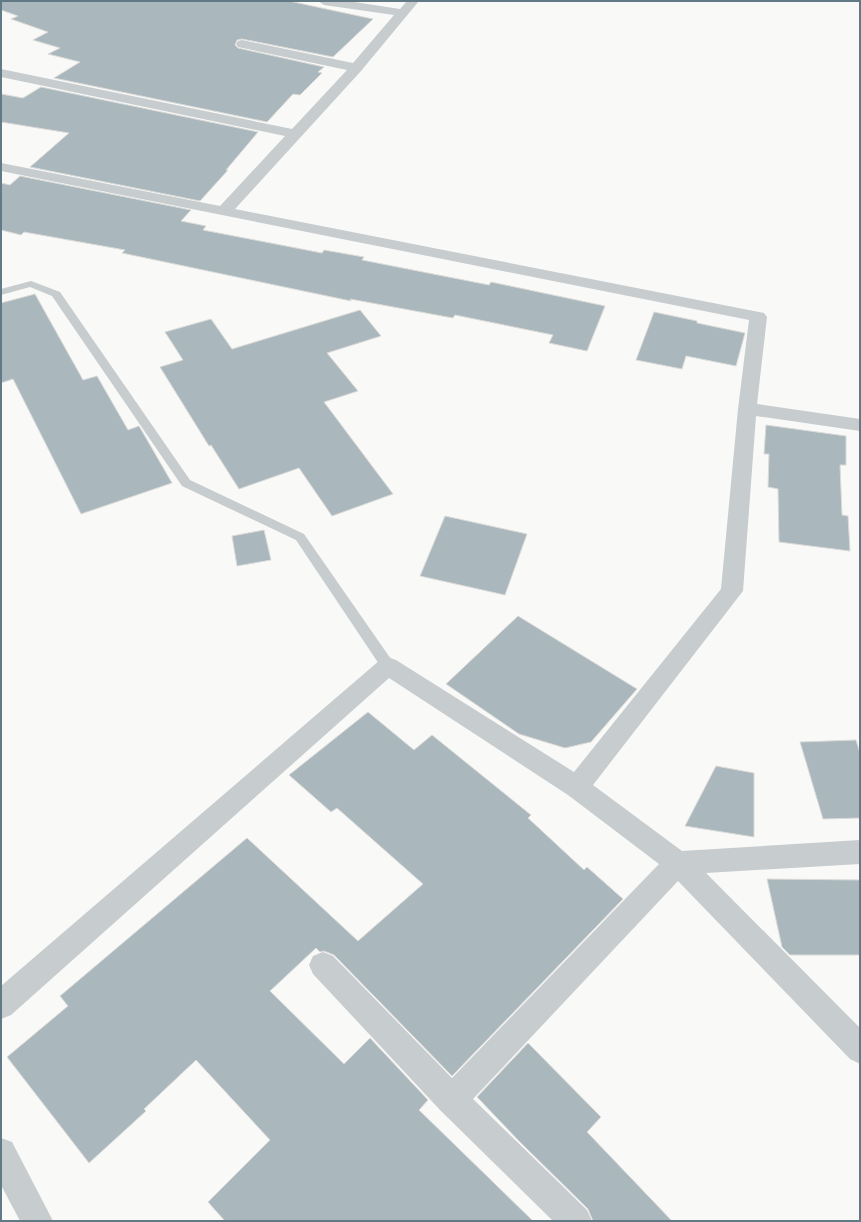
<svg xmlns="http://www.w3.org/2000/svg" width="861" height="1222" font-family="Ubuntu,sans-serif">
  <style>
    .building { fill: #aab7bc; stroke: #dbdbd9 }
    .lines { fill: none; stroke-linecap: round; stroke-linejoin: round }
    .service { fill: #c7cccf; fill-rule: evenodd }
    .minor { fill: #c7cccf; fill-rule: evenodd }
  </style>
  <rect width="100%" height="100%" fill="#f9f9f7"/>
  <g class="building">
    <path d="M1,1H289L373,19L333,57L242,39L237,40L235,45L238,48L324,67L318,72L322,73L300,95L293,94L267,122L54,78L80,62L48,54L60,48L33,40L48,32L11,19L18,16L1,10Z"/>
    <path d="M41,87L258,132L226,170H228L200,201L30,167L69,133L1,122V94L23,98Z"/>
    <path d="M20,176L191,210L181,221L206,226L203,230L322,253L324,250L364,257L362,260L489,285L491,282L605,306L587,351L549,343L553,335L455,315L453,318L350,299L351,301L122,253L125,250L24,232L21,235L1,230V183L10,185Z"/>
    <path d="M35,294L83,380L97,376L128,430L139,426L172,483L81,514L13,379L1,383V303Z"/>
    <path d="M360,310L381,336L327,353L358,391L324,402L393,494L332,516L299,468L239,489L211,445L209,446L160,367L183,360L165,332L211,319L232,349Z"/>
    <path d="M654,312L697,321V323L745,333L736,366L686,356L682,369L636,360Z"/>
    <path d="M766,425L846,436V465H840L842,515L848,516L850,551L779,542L778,489L768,487L769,454H764Z"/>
    <path d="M445,516L527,534L505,595L420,576Z"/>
    <path d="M264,530L271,560L237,566L232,536Z"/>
    <path d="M518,616L637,689L591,742L565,748L519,734L446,684Z"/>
    <path d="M368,712L414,750L432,735L531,815L528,818L584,870L587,867L623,899L452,1076L334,955L324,951L320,952L316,948L270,991L344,1064L370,1038L428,1100L419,1110L533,1221H225L208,1202L270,1140L196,1060L144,1109L146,1111L89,1163L7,1057L68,1006L60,996L247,838L358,941L423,884L337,808L331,812L289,775Z"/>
    <path d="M856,740L860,753V818L823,819L800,742Z"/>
    <path d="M716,766L754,773V837L685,826Z"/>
    <path d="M767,879L860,880V955H790L782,947Z"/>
    <path d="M528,1043L601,1117L587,1132L672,1221H593L588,1209L518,1140L477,1097Z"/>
  </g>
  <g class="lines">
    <path class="service" d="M31,281L60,292L190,480L304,534L393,662L395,666L393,670L388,671L383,670L296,540L182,486L52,296L30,287L1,295V289Z"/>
    <g class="minor">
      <path d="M318,1H348L400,9L407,1H419L361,71L235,209L764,313L767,317L757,404L860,419V431L756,416L743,591L593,785L682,851L860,840V864L706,873L860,1028V1064L850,1059L678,881L473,1099L587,1210L592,1221H553L441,1111L313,974L309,965L313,956L323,952L333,956L452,1078L659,864L568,795L389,678L11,1015L1,1019V986L380,660L388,657L396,660L574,772L721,589L738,409L749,320L1,171V163L220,206L285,136L1,77V69L292,129L347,70L238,47L236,44L238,41L242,40L353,63L394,15L324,5Z"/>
      <path d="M1,1138L12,1142L53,1221H20L1,1185Z"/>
    </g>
  </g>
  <rect width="861" height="1222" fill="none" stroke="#627a85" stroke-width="4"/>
</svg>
